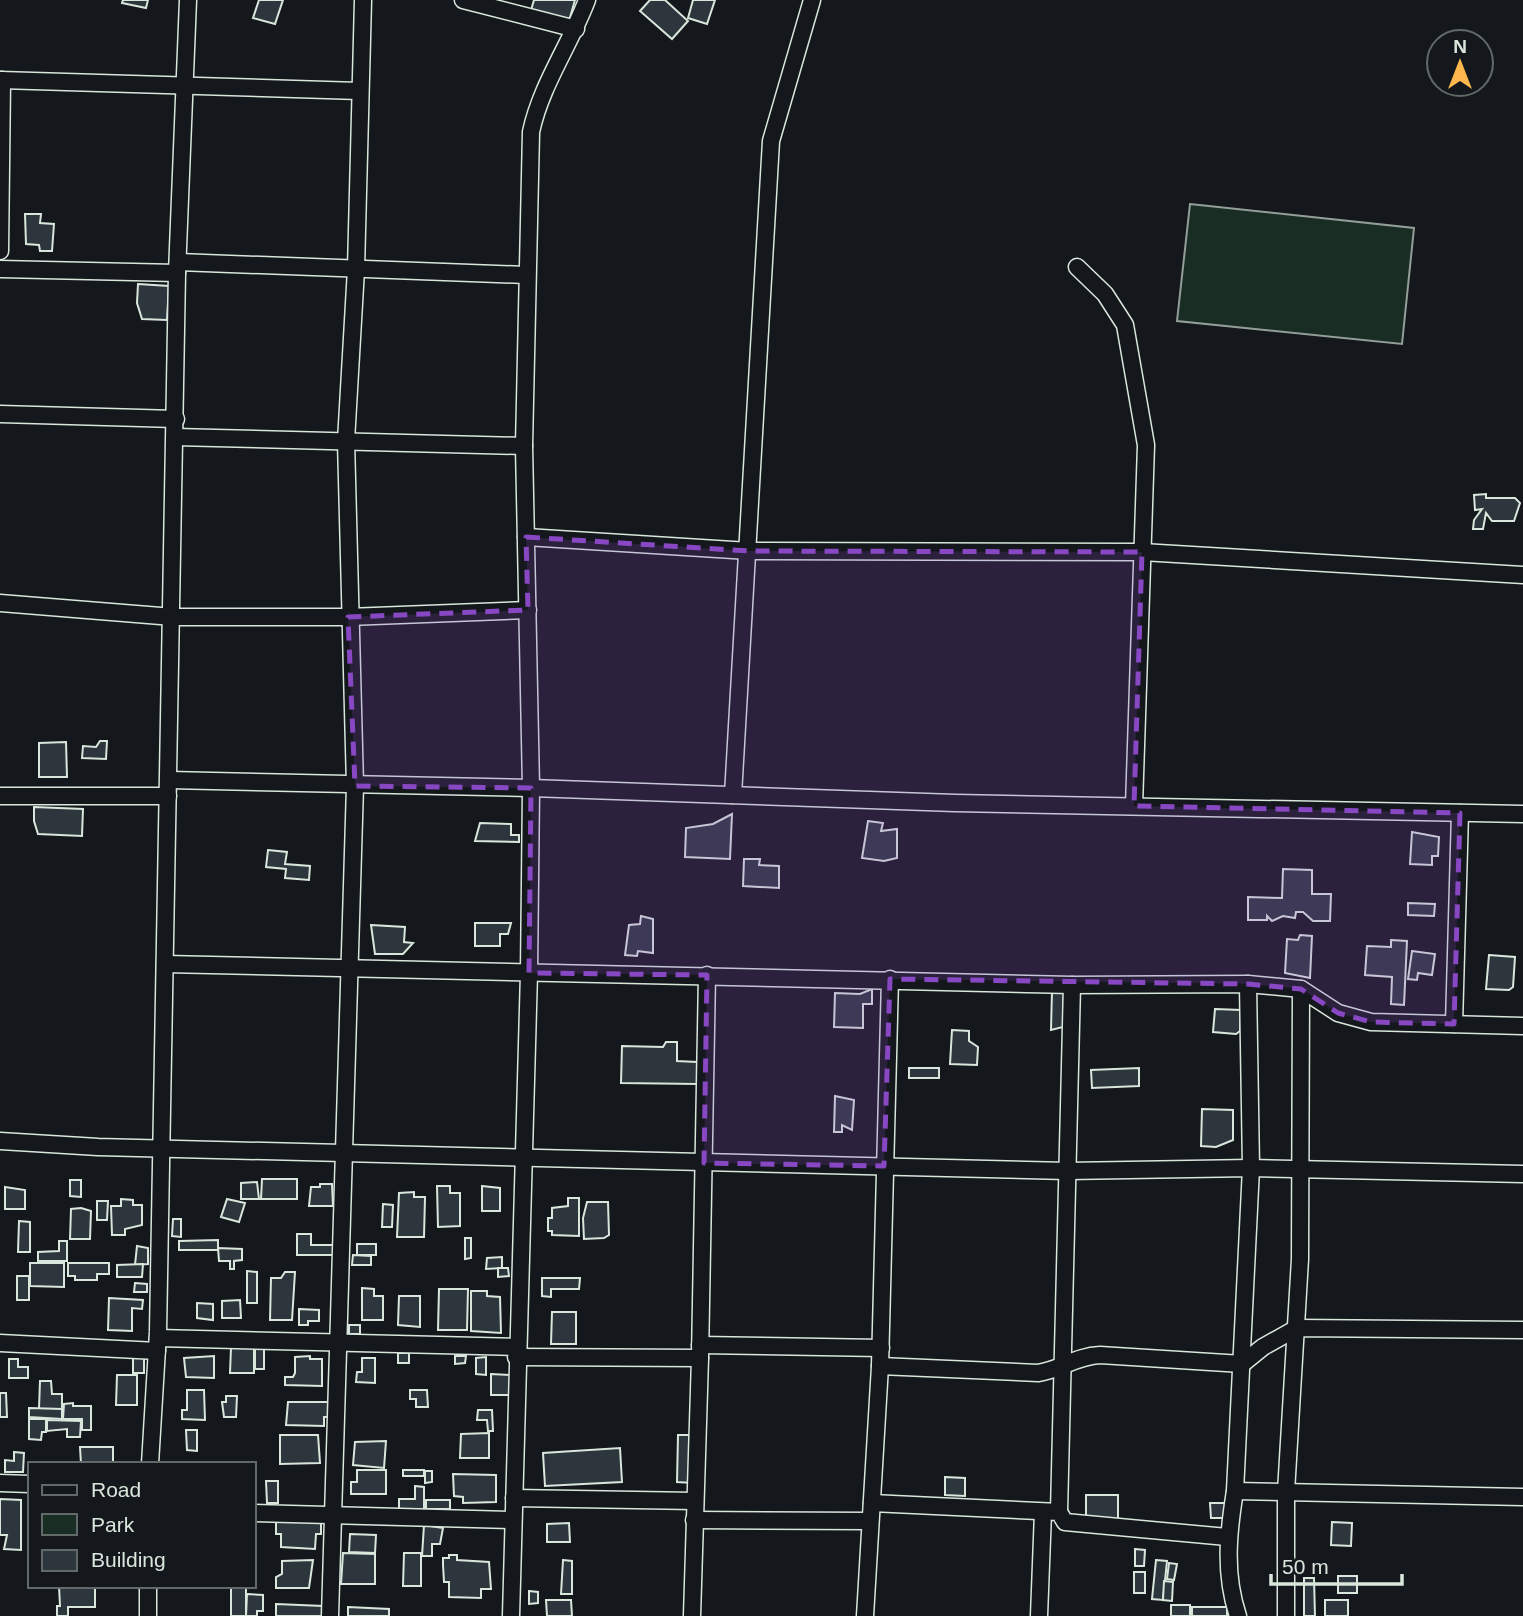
<svg xmlns="http://www.w3.org/2000/svg" width="1523" height="1616" font-family="Helvetica,sans-serif">
  <style>
    .green { fill: #1a2d24; stroke: #939e99; stroke-width: 2 }
    .building { fill: #2c363c; stroke: #d8e6dc; stroke-width: 2 }
    .lines { fill: none; stroke-linecap: round; stroke-linejoin: round }
    .minor-casing { stroke: #d8e6dc; stroke-width: 19 }
    .minor { stroke: #14181c; stroke-width: 16 }
    .marked { fill: #8948c3; fill-opacity: 0.2; stroke: #8948c3; stroke-width: 5; stroke-dasharray: 14 9; stroke-linejoin: round }
  </style>
  <rect width="100%" height="100%" fill="#14181c"/>
  <path class="green" d="M1190,204L1414,228L1402,344L1177,321Z"/>
  <g class="building">
    <path d="M123,0H148L146,8L122,3Z"/>
    <path d="M259,0H283L275,24L253,18Z"/>
    <path d="M534,0H575L567,28L529,17Z"/>
    <path d="M650,0H665L688,21L672,39L640,11Z"/>
    <path d="M693,0H715L707,24L688,18Z"/>
    <path d="M25,214H41L40,223L54,224L52,251H40L39,245L26,244Z"/>
    <path d="M138,284L169,286L167,320L142,319L137,303Z"/>
    <path d="M1486,494V498H1515L1520,503L1514,521H1492L1486,513L1483,529H1473L1474,520L1482,509L1475,510L1474,495Z"/>
    <path d="M100,741H107L106,759L82,758L83,746L96,747Z"/>
    <path d="M66,742L67,777H39V743Z"/>
    <path d="M34,807L83,809L82,836L38,834L34,821Z"/>
    <path d="M732,814L730,859L685,857L686,828L713,824Z"/>
    <path d="M868,821L883,823L881,831L897,829V858L884,861L862,858Z"/>
    <path d="M480,823L511,824V835H519V842L475,841Z"/>
    <path d="M1412,832L1439,837L1438,856H1432V865L1410,864Z"/>
    <path d="M268,850L287,852L285,864L310,866L309,880L285,878L286,869L266,867Z"/>
    <path d="M744,859H760L759,865L779,866V888L743,886Z"/>
    <path d="M1283,869L1312,870V894H1331L1330,921H1313L1303,912H1296L1295,918L1283,916L1272,921L1267,916V920H1248V897L1282,898Z"/>
    <path d="M1408,903L1435,904L1434,916L1408,915Z"/>
    <path d="M641,916L653,919V953L638,951L637,956L625,955L629,925L640,924Z"/>
    <path d="M475,923H511L508,934H500V946H475Z"/>
    <path d="M371,925L405,927L404,942L413,943L403,954H375Z"/>
    <path d="M1300,935L1312,936L1310,978L1285,973L1287,939L1298,940Z"/>
    <path d="M1391,940L1407,941L1404,1005L1391,1004L1392,977L1365,975L1367,946L1391,947Z"/>
    <path d="M1412,951L1435,954L1432,975L1418,973L1417,980L1408,979Z"/>
    <path d="M1489,955L1515,957L1513,987L1509,990L1486,989Z"/>
    <path d="M872,989V1004H863V1028L834,1027L835,993L860,994Z"/>
    <path d="M1052,991L1064,992L1063,1027L1051,1030Z"/>
    <path d="M1215,1009L1241,1010L1240,1031L1236,1034L1213,1032Z"/>
    <path d="M952,1030L969,1031V1041L978,1047L977,1065L950,1064Z"/>
    <path d="M666,1042H677V1061L697,1062V1084L621,1083L622,1046L663,1047Z"/>
    <rect x="909" y="1068" width="30" height="10"/>
    <path d="M1139,1068V1086L1092,1088L1091,1070Z"/>
    <path d="M835,1096L854,1100L852,1130L842,1125V1132H834Z"/>
    <path d="M1202,1109L1233,1110V1140L1216,1147L1201,1146Z"/>
    <path d="M262,1179H297V1199H261Z"/>
    <path d="M70,1180H81V1197L70,1196Z"/>
    <path d="M257,1182L259,1199H241V1183Z"/>
    <path d="M320,1184H332L333,1206H309L311,1187H320Z"/>
    <path d="M437,1186H450V1193H460V1226L438,1227Z"/>
    <path d="M482,1186L500,1188V1211H482Z"/>
    <path d="M5,1187L25,1190V1209H5Z"/>
    <path d="M414,1192V1197H425L424,1237H397L399,1193Z"/>
    <path d="M568,1198H579V1236L552,1235V1231H548V1218H552V1208L568,1206Z"/>
    <path d="M121,1199L133,1200V1205H142V1225L125,1229V1235H112L111,1206H121Z"/>
    <path d="M227,1199L245,1203L239,1222L221,1217Z"/>
    <path d="M97,1201H108L107,1220H97Z"/>
    <path d="M587,1202H608L609,1235L604,1238L584,1239L583,1218Z"/>
    <path d="M383,1204L393,1205L392,1227H382Z"/>
    <path d="M81,1208L91,1211L90,1239H70L71,1209Z"/>
    <path d="M173,1219H181V1237L172,1236Z"/>
    <path d="M19,1221L30,1222V1252H18Z"/>
    <path d="M297,1234H311V1245H335V1255H297Z"/>
    <path d="M465,1238H471V1258L465,1259Z"/>
    <path d="M218,1240V1250H179V1241Z"/>
    <path d="M59,1241H67V1261H38V1252L59,1251Z"/>
    <rect x="357" y="1244" width="19" height="11"/>
    <path d="M137,1246L148,1248V1264L135,1265Z"/>
    <path d="M218,1248L242,1249V1260L234,1261V1269H230V1261H219Z"/>
    <path d="M353,1255L371,1256V1265H352Z"/>
    <path d="M502,1257V1268L486,1269L487,1258Z"/>
    <path d="M30,1263H64V1287L30,1286Z"/>
    <path d="M68,1263H109V1274H97V1280H75V1276H68Z"/>
    <path d="M143,1264L142,1277H117V1265Z"/>
    <path d="M498,1268H508L509,1276L498,1277Z"/>
    <path d="M247,1271L257,1272V1303H247Z"/>
    <path d="M285,1272H295L292,1320H270L271,1278H281Z"/>
    <rect x="17" y="1276" width="12" height="24"/>
    <path d="M542,1278H580L579,1289H551V1297L542,1296Z"/>
    <path d="M135,1283L147,1284V1292H134Z"/>
    <path d="M362,1288L374,1289V1296H383V1320H362Z"/>
    <path d="M439,1289H468L467,1330H438Z"/>
    <path d="M471,1291H487V1296L500,1297L501,1333L471,1331Z"/>
    <path d="M399,1296H420V1327L398,1325Z"/>
    <path d="M109,1298L143,1300L142,1309L132,1308V1331L108,1330Z"/>
    <path d="M240,1300L241,1318H222V1301Z"/>
    <path d="M197,1303L213,1304V1320L197,1318Z"/>
    <path d="M299,1309L319,1310V1321H308V1325H299Z"/>
    <path d="M552,1312H576V1344H551Z"/>
    <rect x="349" y="1325" width="11" height="9"/>
    <path d="M231,1348H254V1373H230Z"/>
    <rect x="255" y="1349" width="9" height="20"/>
    <rect x="398" y="1353" width="11" height="10"/>
    <path d="M214,1356V1378L186,1377L184,1358Z"/>
    <path d="M310,1356V1359H322V1386L285,1385V1377H293L295,1373V1357Z"/>
    <path d="M455,1356H466L465,1363L455,1364Z"/>
    <path d="M486,1357V1375L476,1374V1358Z"/>
    <rect x="133" y="1358" width="11" height="15"/>
    <path d="M362,1358H375V1383L356,1382L357,1372H362Z"/>
    <path d="M9,1359H18V1367H28V1378H9Z"/>
    <path d="M491,1374L511,1375V1395H491Z"/>
    <path d="M117,1375H137V1405H116Z"/>
    <path d="M40,1381H51L52,1394H62V1409H39Z"/>
    <path d="M187,1390H204L205,1420L182,1419V1410H187Z"/>
    <path d="M410,1390H427L428,1407H416V1399H410Z"/>
    <path d="M0,1393H6L7,1417H0Z"/>
    <path d="M226,1396H237L236,1417H224L222,1402H226Z"/>
    <path d="M288,1402H329V1417H324V1426L286,1425Z"/>
    <path d="M73,1403V1406H91V1430H82V1419H63L64,1404Z"/>
    <path d="M29,1408L62,1409V1419L29,1417Z"/>
    <path d="M478,1410H492L493,1431H488L487,1420H477Z"/>
    <path d="M29,1419H46V1432H42L41,1440L29,1439Z"/>
    <path d="M47,1420L81,1421L80,1437H67V1429L47,1431Z"/>
    <path d="M186,1430H197V1451L187,1450Z"/>
    <path d="M489,1433V1458H460L461,1434Z"/>
    <path d="M280,1435H318L320,1463L280,1464Z"/>
    <path d="M678,1435H694L693,1483L677,1482Z"/>
    <path d="M386,1441L384,1468L353,1465L355,1442Z"/>
    <path d="M80,1447H113V1464H81Z"/>
    <path d="M620,1448L622,1482L545,1486L543,1453Z"/>
    <path d="M14,1452L24,1453L23,1472H5V1460L14,1461Z"/>
    <path d="M357,1470H386V1494H351V1482H357Z"/>
    <rect x="403" y="1470" width="21" height="6"/>
    <path d="M425,1471H432V1482L425,1483Z"/>
    <path d="M453,1474L496,1475V1502L463,1503V1497L454,1496Z"/>
    <path d="M945,1477L965,1478V1496L945,1495Z"/>
    <path d="M266,1481H278V1503H267Z"/>
    <path d="M415,1486L424,1487V1510L399,1509V1499H415Z"/>
    <rect x="1086" y="1495" width="32" height="27"/>
    <path d="M0,1499L21,1500V1550L4,1549L7,1535H0Z"/>
    <rect x="426" y="1500" width="24" height="9"/>
    <path d="M1210,1503H1225V1518H1211Z"/>
    <path d="M276,1520H321V1534H316L315,1549L281,1547V1534H276Z"/>
    <path d="M1332,1522L1352,1523L1351,1546L1331,1545Z"/>
    <path d="M569,1523L570,1542H547V1524Z"/>
    <path d="M424,1525L443,1528L440,1544H432V1556H422Z"/>
    <path d="M350,1534L376,1535L375,1553L349,1552Z"/>
    <path d="M1135,1549L1145,1550L1144,1566H1135Z"/>
    <path d="M343,1553L375,1554V1584H341Z"/>
    <path d="M404,1553H421V1586H403Z"/>
    <path d="M449,1555H457V1560L489,1562L491,1589H481V1598L449,1597V1582H444L443,1565V1558H449Z"/>
    <path d="M313,1560L309,1588H276V1577L282,1574V1561Z"/>
    <path d="M563,1560L572,1561V1594H561Z"/>
    <path d="M1156,1560L1167,1561L1163,1600L1152,1599Z"/>
    <path d="M1169,1563L1177,1564L1174,1580L1167,1579Z"/>
    <rect x="1134" y="1572" width="11" height="21"/>
    <rect x="1338" y="1576" width="19" height="17"/>
    <path d="M1304,1578H1314L1315,1616H1304Z"/>
    <path d="M1164,1581L1173,1582L1172,1601L1163,1600Z"/>
    <path d="M59,1586H95V1607H68V1616H57V1606H60Z"/>
    <rect x="231" y="1586" width="15" height="30"/>
    <path d="M529,1591L538,1592V1603L529,1604Z"/>
    <path d="M247,1594L263,1595V1611H257V1616H246Z"/>
    <path d="M546,1600H571L572,1616H547Z"/>
    <rect x="1325" y="1600" width="23" height="16"/>
    <path d="M276,1604L323,1606V1616H276Z"/>
    <rect x="1171" y="1605" width="19" height="11"/>
    <path d="M348,1607L389,1609V1616H348Z"/>
    <rect x="1192" y="1607" width="35" height="9"/>
  </g>
  <g class="lines">
    <defs>
      <g id="minor">
        <path d="M463,0L576,29"/>
        <path d="M0,80L359,91"/>
        <path d="M0,251L2,80"/>
        <path d="M178,262L526,275"/>
        <path d="M1077,267L1105,294L1125,325L1146,445L1134,806"/>
        <path d="M0,269L177,273"/>
        <path d="M0,414L176,419"/>
        <path d="M175,437L524,446"/>
        <path d="M526,537L749,551L1142,552L1523,575"/>
        <path d="M0,603L173,617H348L528,610"/>
        <path d="M169,780L531,788L955,803L1523,814"/>
        <path d="M733,795L771,141L812,0"/>
        <path d="M0,796H168"/>
        <path d="M165,964L1072,985L1248,984L1301,989L1338,1013L1371,1022L1523,1026"/>
        <path d="M1454,1024L1460,813"/>
        <path d="M0,1141L98,1147L1067,1171L1251,1168L1523,1174"/>
        <path d="M158,1338L516,1347"/>
        <path d="M0,1343L157,1351"/>
        <path d="M700,1345L881,1348"/>
        <path d="M516,1357L700,1358"/>
        <path d="M880,1366L1038,1373C1060,1370 1076,1356 1100,1355L1242,1364L1263,1347L1297,1328L1523,1330"/>
        <path d="M150,1464L158,1332L177,273L188,0"/>
        <path d="M0,1483L30,1484"/>
        <path d="M1235,1491L1523,1497"/>
        <path d="M514,1498L695,1501"/>
        <path d="M872,1503L1059,1512L1065,1522L1227,1537"/>
        <path d="M1059,1512L1072,985"/>
        <path d="M254,1513L513,1520"/>
        <path d="M694,1520L870,1521"/>
        <path d="M148,1616V1586"/>
        <path d="M330,1616L355,786L346,441L356,269L363,0"/>
        <path d="M511,1616L529,973L531,788L524,446L531,132C541,85 570,45 587,0"/>
        <path d="M692,1616L700,1358L707,975"/>
        <path d="M865,1616L880,1366L890,979"/>
        <path d="M1039,1616L1043,1512"/>
        <path d="M1238,1616C1224,1574 1228,1534 1235,1491L1251,1168L1248,984"/>
        <path d="M1286,1616V1492L1300,1259L1301,989"/>
      </g>
    </defs>
    <use href="#minor" class="minor-casing"/>
    <use href="#minor" class="minor"/>
  </g>
  <path class="marked" d="M526,537L749,551L1142,552L1134,806L1460,813L1454,1024L1371,1022L1338,1013L1301,989L1248,984L890,979L884,1166L704,1163L707,975L529,973L531,788L355,786L348,617L528,610Z"/>
  <rect x="28" y="1462" width="228" height="126" fill="#14181c" stroke="#626a69" stroke-width="2"/>
  <rect x="42" y="1485" width="35" height="10" fill="#14181c" stroke="#626a69" stroke-width="2"/>
  <text x="91" y="1497" font-size="21" fill="#d8e6dc">Road</text>
  <rect x="42" y="1514" width="35" height="21" fill="#1a2d24" stroke="#626a69" stroke-width="2"/>
  <text x="91" y="1532" font-size="21" fill="#d8e6dc">Park</text>
  <rect x="42" y="1550" width="35" height="21" fill="#2c363c" stroke="#626a69" stroke-width="2"/>
  <text x="91" y="1567" font-size="21" fill="#d8e6dc">Building</text>
  <g transform="translate(1460 63)"><circle r="33" fill="#14181c" stroke="#626a69" stroke-width="2"/>
  <path d="M0-5L12 26L0 18L-12 26Z" fill="#ffb74d"/>
  <text y="-10" font-size="19" font-weight="bold" text-anchor="middle" fill="#d8e6dc">N</text>
  </g>
  <path d="M1271 1574v10h131v-10" fill="none" stroke="#d8e6dc" stroke-width="3.5"/>
  <text x="1282" y="1574" font-size="21" fill="#d8e6dc" stroke="#14181c" stroke-width="5" paint-order="stroke">50 m</text>
</svg>
